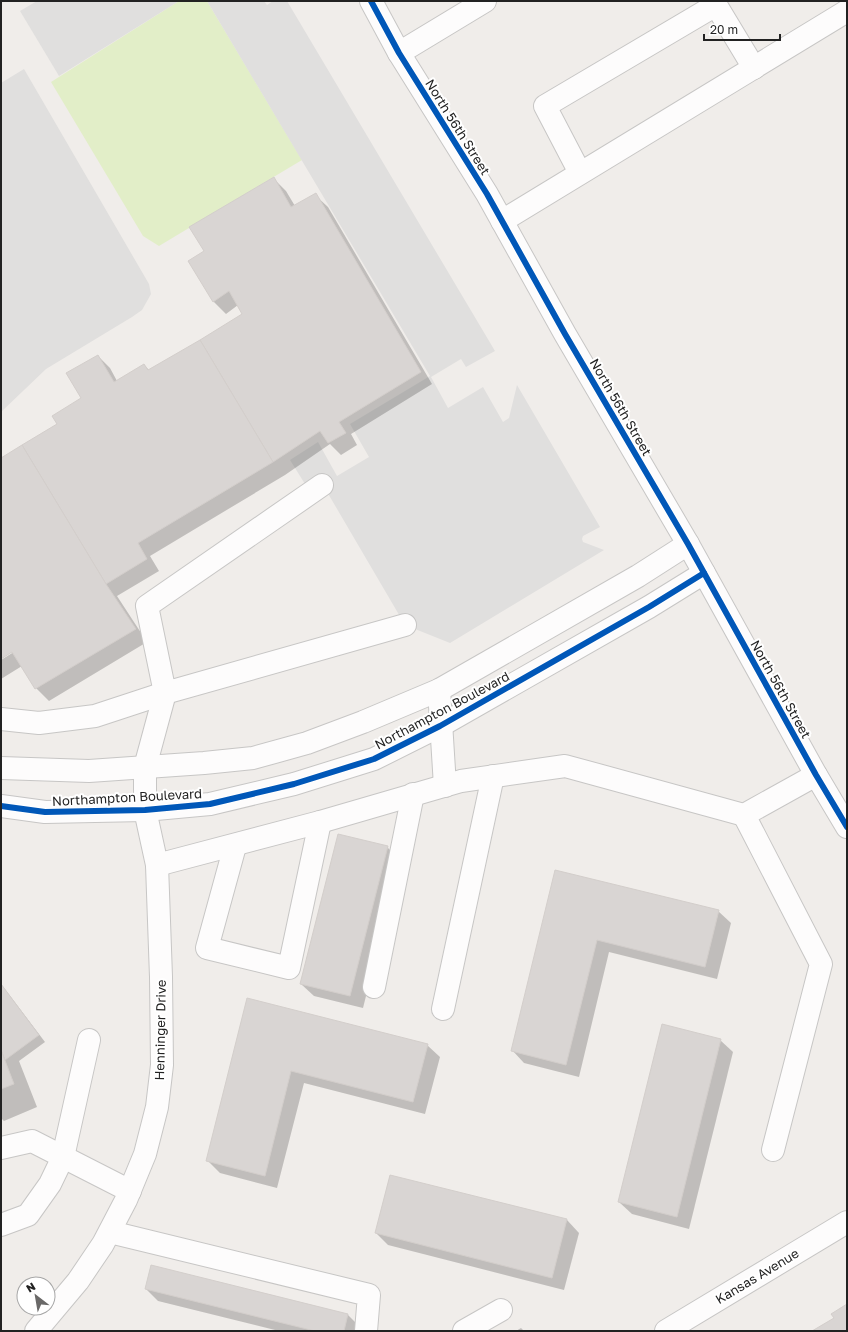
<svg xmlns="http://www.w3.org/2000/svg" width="848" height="1332" font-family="'Golos Text',sans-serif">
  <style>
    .grass { fill: #e2eec8 }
    .parking { fill: #e0dfde }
    .shadow { fill: #0003 }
    .building { fill: #d9d5d3; stroke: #d3cecb }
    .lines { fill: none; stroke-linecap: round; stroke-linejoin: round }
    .minor-casing { stroke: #c7c6c5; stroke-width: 24 }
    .minor { stroke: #fdfcfc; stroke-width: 22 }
    .cycleway-casing { stroke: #fff; stroke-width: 8 }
    .cycleway { stroke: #0057b8; stroke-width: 6 }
    .labels { text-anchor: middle; stroke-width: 4; stroke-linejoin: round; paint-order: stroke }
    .street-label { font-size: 13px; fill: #222; stroke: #fff }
  </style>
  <rect width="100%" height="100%" fill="#f0edea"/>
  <path class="grass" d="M179,1H207L302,160L159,246L143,236L51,82Z"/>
  <g class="parking">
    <path d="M37,1H179L59,76L20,11Z"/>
    <path d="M207,1H264L267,5L273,1H287L495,351L466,367L461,359L431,377L448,408L483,387L503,422L509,418L517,385L600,527L583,536L582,539L583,542L604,550L450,643L405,625L323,485L310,492L290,460L318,442L337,476L369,457L350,424L430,376Z"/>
    <path d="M24,69L149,284L151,294L142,310L132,317L46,369L1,412V83Z"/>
  </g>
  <g class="shadow">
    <path d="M274,179L286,191L295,206L315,195L328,207L432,384L351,434L357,445L341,455L330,444L285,475L150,556L159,571L117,596L147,642L49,701L36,688L22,666L1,679V660L17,650L16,649L1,658V460L59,425L83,399L98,356L110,368L117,381L144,365L150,371L244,314L238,305L226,314L213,301L205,251Z"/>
    <path d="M387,847L400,860L363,1008L314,996L301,984Z"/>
    <path d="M556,871L718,911L731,923L717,979L609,952L579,1077L524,1063L512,1050Z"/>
    <path d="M1,984L45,1042L19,1061L37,1107L4,1121L1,1118Z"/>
    <path d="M247,1000L427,1045L440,1057L425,1114L304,1083L277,1188L220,1173L207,1160Z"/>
    <path d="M720,1040L733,1052L689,1229L632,1214L619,1202Z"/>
    <path d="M390,1176L567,1220L579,1233L564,1290L388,1245L376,1233Z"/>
    <path d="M151,1266L348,1315L360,1327L359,1331H279L158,1301L146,1289Z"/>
    <path d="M521,1328L524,1331H516Z"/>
  </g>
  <g class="building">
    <path d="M274,177L291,207L316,193L421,372L339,422L346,433L328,443L320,431L273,462L200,340L242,314L229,291L213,302L188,261L204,251L189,227Z"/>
    <path d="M200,340L273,462L138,543L147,559L106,584L22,445L57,424L52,416L81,398L66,373L98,355L114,382L144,364L148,370Z"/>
    <path d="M22,445L106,584L136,629L35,689L12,652L1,659V458Z"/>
    <path d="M338,834L388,846L350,996L300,984Z"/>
    <path d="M555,870L719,910L705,967L597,940L566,1065L511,1051Z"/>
    <path d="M1,984L39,1035L5,1060L1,1050Z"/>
    <path d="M247,998L428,1044L413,1102L291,1071L265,1176L206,1161Z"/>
    <path d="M662,1024L721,1039L677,1217L618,1202Z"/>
    <path d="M1,1050L14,1084L1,1089Z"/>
    <path d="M390,1175L567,1219L552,1278L375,1233Z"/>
    <path d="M151,1265L348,1314L344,1331H315L145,1289Z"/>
    <path d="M847,1304V1331H812L834,1318L831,1314Z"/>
  </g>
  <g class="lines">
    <defs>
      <g id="minor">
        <path d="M371,1L399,53L487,194L565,334L688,544L816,775L847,827"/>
        <path d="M399,53L485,1"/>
        <path d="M580,173L545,106L716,5L754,68"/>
        <path d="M502,221L847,11"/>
        <path d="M322,485L147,606L165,693L405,625"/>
        <path d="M439,690L445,786"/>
        <path d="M1,719L39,723L95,716L165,693"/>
        <path d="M1,768L89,771L204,763L253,758L307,743L363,722L439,690L638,576L688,544"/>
        <path d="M1,806L45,812L145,810L210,804L294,784L374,759L440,726L649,607L704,573"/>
        <path d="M744,815L821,964L773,1150"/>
        <path d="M235,846L207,948L289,968L320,822"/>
        <path d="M157,865L320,822L461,781L565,766L744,815L816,775"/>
        <path d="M374,987L413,794"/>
        <path d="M443,1009L493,776"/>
        <path d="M1,1148L32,1141L130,1191"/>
        <path d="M1,1225L28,1215L50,1184L63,1157L89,1040"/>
        <path d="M110,1232L369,1295L366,1331"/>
        <path d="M36,1331L78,1281L103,1244L126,1200L145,1154L157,1107L162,1065L161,977L157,865L145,810V767L165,693"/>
        <path d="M464,1331L501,1310"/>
        <path d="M666,1331L847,1222"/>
      </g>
    </defs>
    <use href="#minor" class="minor-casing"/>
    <use href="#minor" class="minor"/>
    <defs>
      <g id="cycleway">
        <path d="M371,1L399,53L487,194L565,334L688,544L816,775L847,827"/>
        <path d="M1,806L45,812L145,810L210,804L294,784L374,759L440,726L649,607L704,573"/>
      </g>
    </defs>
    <use href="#cycleway" class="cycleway-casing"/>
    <use href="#cycleway" class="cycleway"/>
  </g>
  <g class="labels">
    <g class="street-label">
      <text transform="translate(458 127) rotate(58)" y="5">North 56th Street</text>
      <text transform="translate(621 407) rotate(60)" y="5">North 56th Street</text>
      <text transform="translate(781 689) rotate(61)" y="5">North 56th Street</text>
      <text transform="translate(442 710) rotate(-28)" y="5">Northampton Boulevard</text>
      <text transform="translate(127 797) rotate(-3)" y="5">Northampton Boulevard</text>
      <text transform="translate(160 1030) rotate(-89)" y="5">Henninger Drive</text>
      <text transform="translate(757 1276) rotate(-31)" y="5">Kansas Avenue</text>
    </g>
  </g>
  <rect width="848" height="1332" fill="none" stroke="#222222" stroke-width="4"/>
  <g transform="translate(36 1296) rotate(329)"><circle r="19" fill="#ffffff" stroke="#a7a7a7"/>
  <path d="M0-3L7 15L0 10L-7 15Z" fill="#6a6968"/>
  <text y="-6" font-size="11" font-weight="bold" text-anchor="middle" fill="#222222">N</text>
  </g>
  <path d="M704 34v6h76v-6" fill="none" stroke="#222222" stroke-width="2"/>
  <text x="710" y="34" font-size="12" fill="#222222" stroke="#ffffff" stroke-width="3" paint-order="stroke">20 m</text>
</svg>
